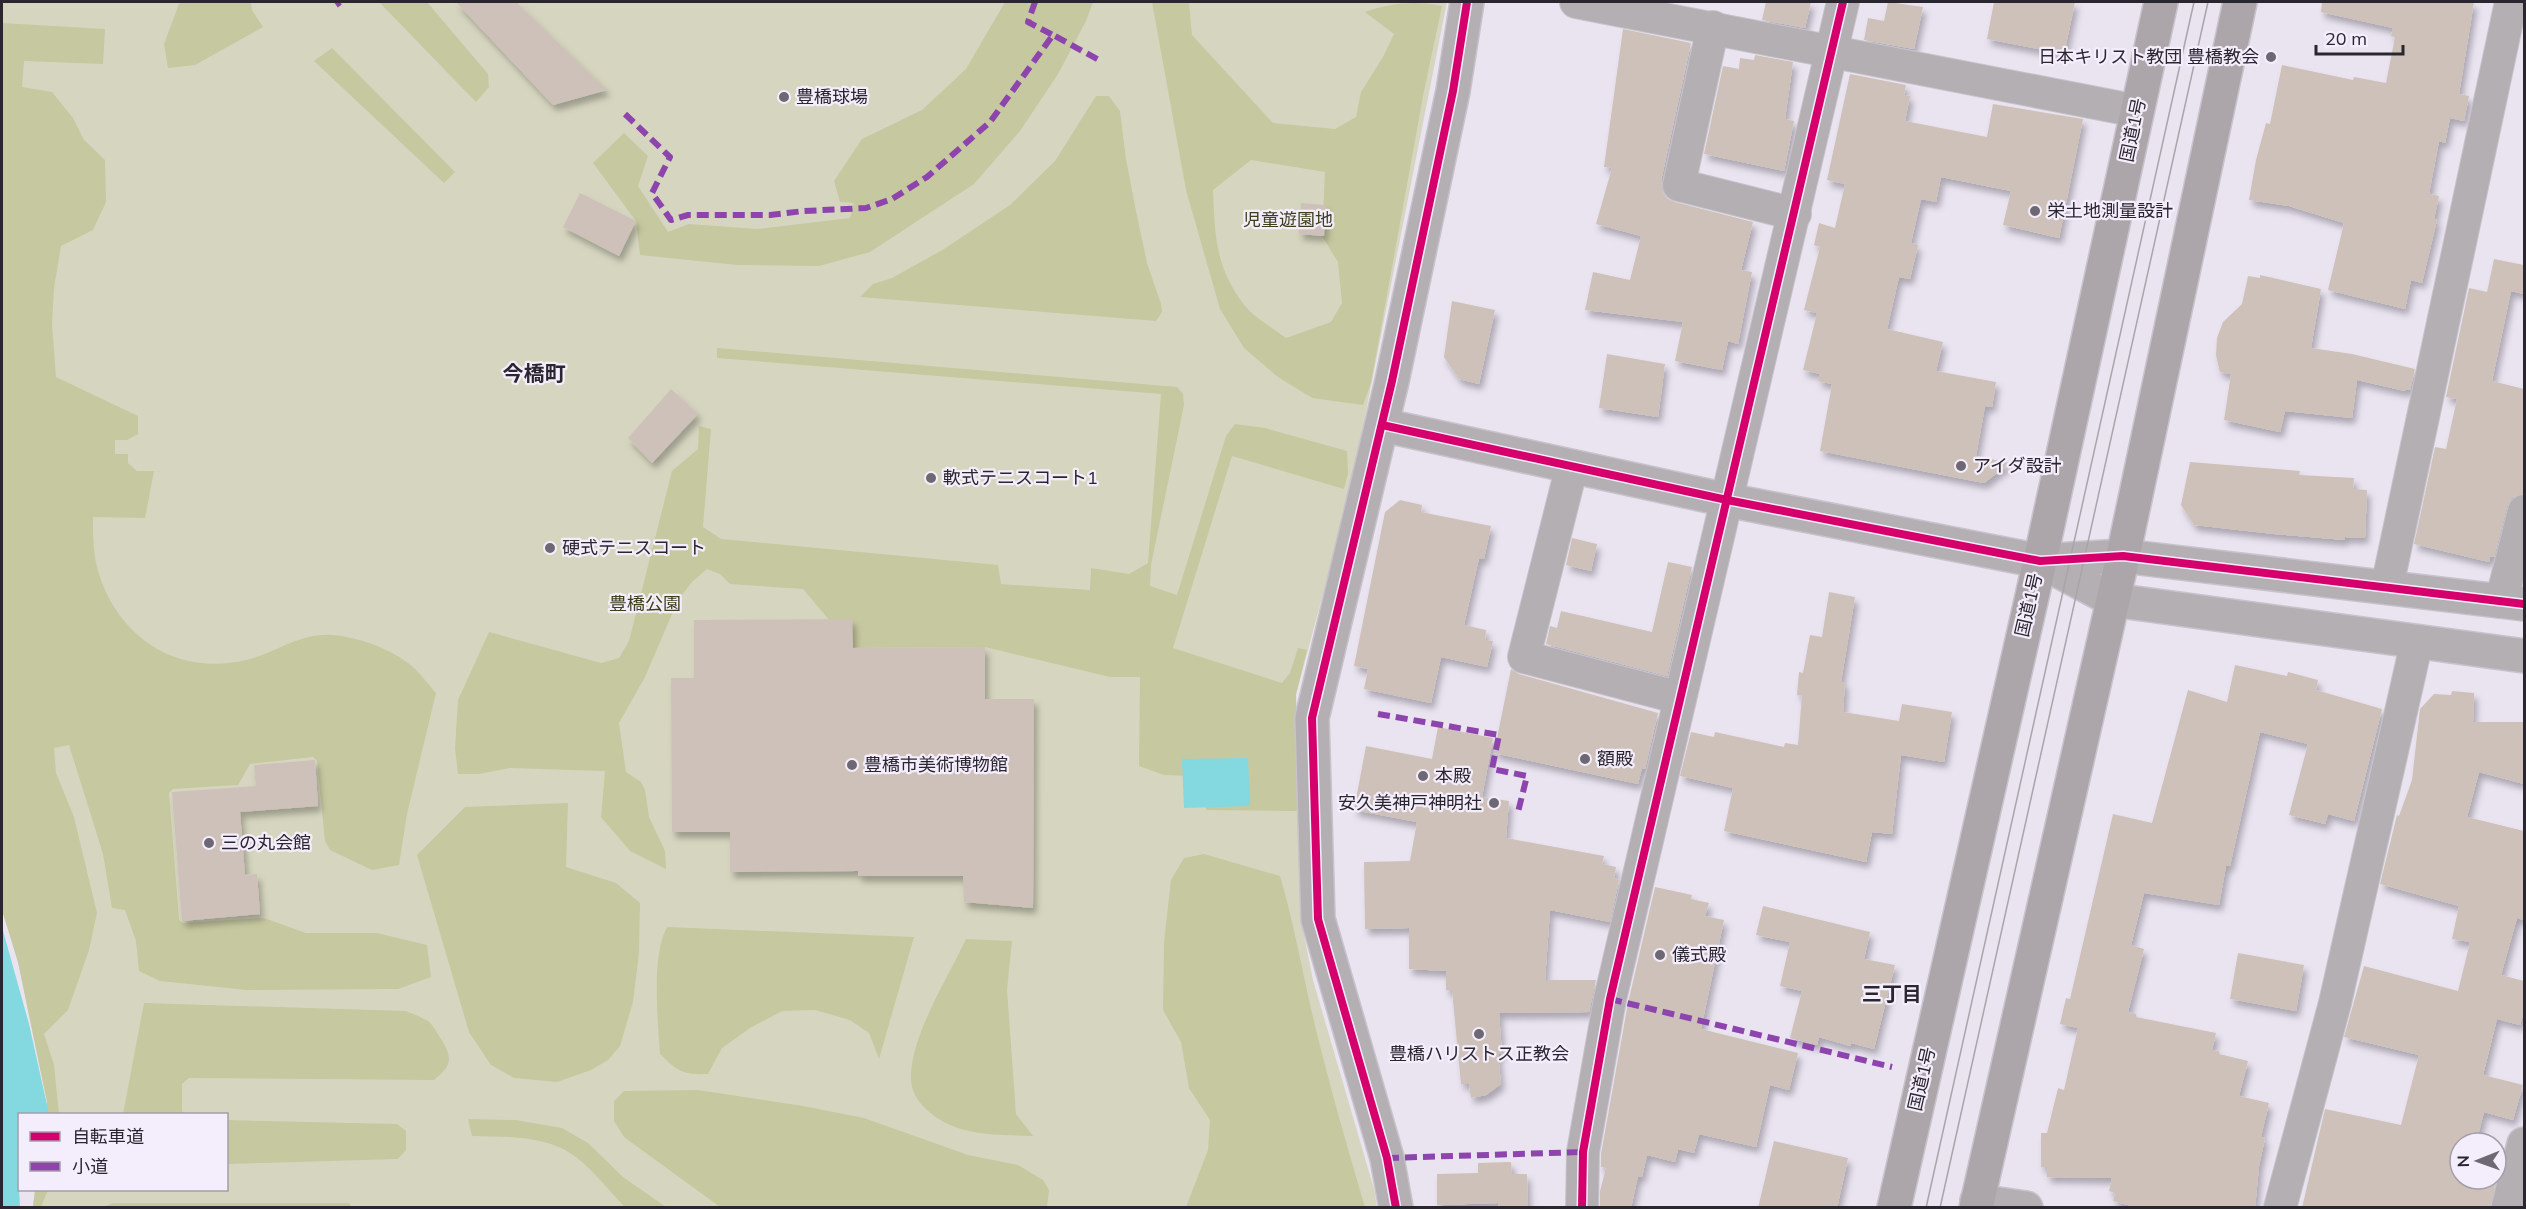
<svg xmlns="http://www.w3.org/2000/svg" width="2526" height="1209" font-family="Mulish,'Noto Sans JP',sans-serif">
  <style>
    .green { fill: #d6d6c0 }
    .forest { fill: #c6c8a0; fill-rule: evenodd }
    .water { fill: #84d8df }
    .building { fill: #cec1ba; filter: url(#shadow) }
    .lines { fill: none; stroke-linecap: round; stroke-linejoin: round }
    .minor-casing { stroke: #c7c3cd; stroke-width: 34 }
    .tertiary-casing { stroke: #c7c3cd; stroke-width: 36 }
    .trunk-casing { stroke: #c7c3cd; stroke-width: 36 }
    .minor { stroke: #b4afb2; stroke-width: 32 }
    .tertiary { stroke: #b4afb2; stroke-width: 33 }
    .trunk { stroke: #aca6aa; stroke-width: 33 }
    .tram { stroke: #a9a4aa; stroke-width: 1.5 }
    .quiet { stroke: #8e44ad; stroke-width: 6; stroke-dasharray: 12 6; stroke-linecap: butt }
    .cycleway-casing { stroke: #f4eefc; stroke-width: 11 }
    .cycleway { stroke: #d6006c; stroke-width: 8 }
    .poi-dot { fill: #6d6873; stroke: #f4eefc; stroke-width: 2 }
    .labels { text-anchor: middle; stroke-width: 4.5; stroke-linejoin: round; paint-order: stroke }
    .poi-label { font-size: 18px; fill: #2a262f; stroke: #f4eefc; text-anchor: start }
    .street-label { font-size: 18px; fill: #2a262f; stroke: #f4eefc }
    .park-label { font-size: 18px; fill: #3b3f1b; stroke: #f4eefc }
    .neighbourhood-label { font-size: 20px; font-weight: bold; fill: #2a262f; stroke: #f4eefc }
    .quarter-label { font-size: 21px; font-weight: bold; fill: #2a262f; stroke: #f4eefc }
  </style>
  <defs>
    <filter id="shadow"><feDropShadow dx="3.5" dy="6" stdDeviation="3" flood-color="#0004"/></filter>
  </defs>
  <rect width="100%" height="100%" fill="#eae4f1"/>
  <path class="green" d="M2,2H1447L1350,492L1296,695L1301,920L1313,980L1374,1189L1377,1207H33L35,1190H226V1114H45L47,1102L18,962L2,910Z"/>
  <g class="forest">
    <path d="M183,2H251L252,10L263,27L195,65L168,68L164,44L179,4Z"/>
    <path d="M379,2H427L488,74L489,87L476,102Z"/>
    <path d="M1005,2H1093L1086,21L1058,74L1020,131L974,184L870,252L819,266L737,265L640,255L636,221L593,163L624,133L648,156L638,186L668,232L689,224L757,229L850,218L854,203L840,202L834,181L862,139L922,110L966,69Z"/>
    <path d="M1152,2H1189L1192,35L1273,123L1335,129L1356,117L1361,92L1383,57L1394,34L1365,12C1388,3 1418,0 1442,6L1424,91L1371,383L1363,405L1312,398L1278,377L1244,348L1220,309L1186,190ZM1251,160L1325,172L1322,236L1338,262L1342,303L1331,322L1286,338C1273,328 1255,318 1245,306C1215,267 1215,236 1213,190Z"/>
    <path d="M2,23L105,29L103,64L24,61L22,87L52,92L73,118L84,140L105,160L106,202L93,230L61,246L54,288L52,323L56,377L138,416V434L127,440H115V454H128V463L137,471H154L145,518L93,517C93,533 93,551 97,567C115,635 175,677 246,660C276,653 299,633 332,635C357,637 387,647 408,663C418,670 427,683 436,693L407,814L399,865L372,870L330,850L325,841L317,761L313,757L250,764L238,785L173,789L169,793L179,920L183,923L264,918L306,933H377L427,945L431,977L398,989L247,990L160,981L139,971L136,941L125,910L112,908L103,854L69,745L54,748L56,773L74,817L97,913L89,950L68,1010L44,1034L54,1065L59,1114H45L47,1102L18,962L2,910Z"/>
    <path d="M332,48L455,172L444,183L314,61Z"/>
    <path d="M1096,96H1109L1120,111L1126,159L1136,211L1147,263L1161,304L1162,312L1156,321L860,297L873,284L892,278L944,249L1010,205L1055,161Z"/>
    <path d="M717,348L1177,387L1183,394L1184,405L1151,565L1150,586L1177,595L1226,436L1235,424L1265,428L1347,451L1348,473L1344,489L1232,456L1173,648L1282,683L1290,673L1298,648L1307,650L1296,694L1298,811L1206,810V790L1192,776L1164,775L1139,766L1140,677H1110L985,647L853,648L803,589L730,584L720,574L707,569L692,582L678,600L645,677L619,723L626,772L641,782L645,790L649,817L665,851L666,869L630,851L601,817L605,771L510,768L479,774H458L455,748L458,700L489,632L601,663L619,658L629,641L672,471L698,449L699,426L711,429L703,527L721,539L998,565L1001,584L1090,590L1091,568L1129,574L1148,563L1161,394L717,358Z"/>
    <path d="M568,803L566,867L616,883L640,903L639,953L633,1002L620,1046L608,1060L591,1070L557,1082L514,1078L491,1065L469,1032L417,855L465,807Z"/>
    <path d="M1204,854L1280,876C1292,917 1300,958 1309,1000C1325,1070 1345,1139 1365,1207H1186L1208,1150L1210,1120L1189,1088L1181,1042L1163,1010L1164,942L1171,880L1184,858Z"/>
    <path d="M667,927L914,937L879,1059L869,1033L850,1020L815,1010L782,1011L750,1028L722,1048L708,1074C684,1075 678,1072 660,1054C658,1022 651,955 667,927Z"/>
    <path d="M966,939L1012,941L1007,990L1016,1114L1033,1136C1007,1135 979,1136 955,1127C936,1120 911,1102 911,1079C910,1036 948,978 966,939Z"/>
    <path d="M144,1003L406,1011C413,1014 421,1017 428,1021C433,1025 436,1031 439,1036C453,1057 453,1065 434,1080L189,1078L182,1084V1111L185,1114H123Z"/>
    <path d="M698,1090L803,1106L864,1118L968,1155L1018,1165L1043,1180L1049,1190L1047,1207H720L624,1137L614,1121V1101L624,1091Z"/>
    <path d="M468,1119L516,1120L562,1128L588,1143L623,1177L666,1207H625C609,1191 594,1171 576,1157C547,1135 507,1137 472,1136Z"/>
    <path d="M227,1120L397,1124L406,1131V1150L398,1159L227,1164Z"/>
    <path d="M35,1190H48L41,1207H33Z"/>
    <path d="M113,1203H349L352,1207H103Z"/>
  </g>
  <g class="water">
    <path d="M1248,758L1250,806L1184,808L1182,759Z"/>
    <path d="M2,927L29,1024L49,1114H20L18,1170L20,1207H2Z"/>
  </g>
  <g class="building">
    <path d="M456,2H516L607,90L553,105Z"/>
    <path d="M1766,2H1811L1805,28L1762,20Z"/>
    <path d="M1888,2L1923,7L1914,49L1864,40L1868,18L1884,21Z"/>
    <path d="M1994,2H2075L2064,54L1987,39Z"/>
    <path d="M2322,2H2474L2459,94L2469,96L2464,121L2450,118L2445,143L2439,141L2429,194L2439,196L2434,219L2437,220L2422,283L2411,280L2405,309L2328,290L2344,223L2289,206L2249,200L2256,160L2266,123L2270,124L2282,65L2353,80L2354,77L2386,83L2395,37L2391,36L2393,28L2321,12Z"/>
    <path d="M1623,29L1691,43L1661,181L1662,190L1666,198L1675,202L1753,222L1741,270L1752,272L1738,344L1728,341L1722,370L1675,361L1683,322L1585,310L1593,272L1630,280L1641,236L1596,224L1612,168L1604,167Z"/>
    <path d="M1755,55L1793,62L1785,119L1794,121L1784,171L1704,154L1723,66L1739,69L1740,58L1754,60Z"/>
    <path d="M1850,74L1906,85L1904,95L1910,96L1905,121L1987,137L1993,104L2083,119L2059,238L2003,225L2011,191L1941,177L1936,202L1921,199L1911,243L1918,245L1910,279L1899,277L1887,329L1943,342L1936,371L1996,382L1992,407L1985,406L1976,456L2010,463L1984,483L1820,451L1832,384L1818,381L1820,374L1803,370L1817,313L1804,310L1820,247L1814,245L1819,223L1835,228L1845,184L1827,180Z"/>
    <path d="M580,193L636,221L619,256L563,227Z"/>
    <path d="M1301,203L1326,205L1324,236L1299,234Z"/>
    <path d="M2494,259L2524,265V294L2511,291L2492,381L2524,389V494L2512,498L2507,506L2494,557L2490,556L2489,562L2414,544L2435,447L2446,449L2457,399L2446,397L2469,288L2487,292Z"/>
    <path d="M2260,275L2321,289L2311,348L2352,354L2415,369L2410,390L2406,389L2405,391L2357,380L2352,418L2285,411L2280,432L2224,420L2231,374L2220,372L2216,355L2217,338L2223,322L2242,304L2248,276L2260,278Z"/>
    <path d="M1452,301L1495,310L1479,384L1459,379L1444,357Z"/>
    <path d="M1607,354L1665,364L1658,417L1599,408Z"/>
    <path d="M671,389L698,414L652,463L628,438Z"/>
    <path d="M2190,462L2300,471L2299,475L2354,478L2353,489L2367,490L2365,538L2345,537V540L2274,534L2194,525L2181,505Z"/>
    <path d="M1400,500L1422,505L1421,512L1491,526L1484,559L1479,558L1464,625L1486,630L1485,640L1493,641L1487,667L1441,657L1431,703L1364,689L1368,669L1354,666L1385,512Z"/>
    <path d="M1572,538L1597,544L1591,571L1566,565Z"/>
    <path d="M1668,562L1692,567L1667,676L1546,644L1550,626L1557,628L1561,611L1652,632Z"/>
    <path d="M1829,592L1855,597L1841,682H1845L1843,712L1899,721L1902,704L1952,712L1944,762L1901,755L1892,834L1872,832L1866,862L1724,831L1733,788L1680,776L1691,732L1714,737L1715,732L1784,747L1785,743L1798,745L1802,695H1797L1799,672L1803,673L1810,635L1822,637Z"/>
    <path d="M852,619L853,648L985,647V699H1034L1033,908L964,902L963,876H858V871L730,872V832H672L671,678H694V620Z"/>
    <path d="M2235,665L2287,676L2288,672L2318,680L2316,690L2382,709L2354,821L2328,814L2325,824L2289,815L2308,744L2260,732L2230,866H2226L2219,905L2144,893L2131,945L2144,949L2128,1012L2136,1014V1017L2216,1033L2212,1050L2219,1051V1054L2248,1061L2239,1096L2269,1103L2261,1137L2265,1138L2259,1166L2255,1208H2139L2113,1201L2115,1193L2109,1191L2112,1178L2047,1177V1167H2041V1133H2047L2058,1088L2064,1090L2078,1028L2060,1024L2066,998L2070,999L2113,814L2152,823L2188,690L2227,702Z"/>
    <path d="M1511,669L1519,674L1658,713L1645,769L1642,768L1638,784L1494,753Z"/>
    <path d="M2452,691L2474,693L2473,722H2524V784L2479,772L2467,817L2524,831V920L2517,918L2501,975L2524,981V1011L2520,1025L2497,1019L2483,1075L2523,1085L2513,1120L2484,1112L2476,1143H2460V1179H2496L2490,1208H2302L2325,1109L2401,1125L2419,1055L2344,1037L2364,966L2458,991L2470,942L2452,939L2459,906L2380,884L2397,815L2399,816L2412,780L2420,709L2434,694L2451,695Z"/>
    <path d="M1438,727L1493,738L1482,797L1509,801L1506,838L1604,856L1602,864L1616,867L1614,878L1619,880L1610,922L1550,910L1545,980H1596L1589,1012L1499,1013L1502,1054H1498L1501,1084L1486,1095L1471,1098L1469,1084H1461L1452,990H1446V971L1409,969V928L1365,929L1364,862L1410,861L1417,822L1354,810L1366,746L1432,759Z"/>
    <path d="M315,760L318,806L240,812L245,875L257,874L260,914L182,921L172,792L256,786L254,765Z"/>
    <path d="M1655,887L1692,895L1691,899L1709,903L1705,916L1724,920L1701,1029L1798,1053L1789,1090L1770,1085L1756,1147L1699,1134L1694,1153L1678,1149L1675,1162L1647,1155L1642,1177L1638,1176L1631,1208H1600V1191L1606,1168L1601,1167V1154L1628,1003Z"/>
    <path d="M1763,906L1870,932L1864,959L1895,965L1874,1049L1851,1043L1850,1046L1819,1037L1817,1045L1790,1038L1802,991L1780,986L1790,942L1756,935Z"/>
    <path d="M2238,953L2304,965L2296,1011L2230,999Z"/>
    <path d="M1774,1141L1848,1158L1837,1208H1758Z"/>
    <path d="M1511,1162L1512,1174H1527L1528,1208H1498V1203L1437,1205V1174L1478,1173V1163Z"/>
  </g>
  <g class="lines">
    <defs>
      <g id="minor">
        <path d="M1576,2L2137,111"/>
        <path d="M1713,27L1679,185L1795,214"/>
        <path d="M1572,466L1524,657L1680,698"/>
        <path d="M2387,587L2511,2"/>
        <path d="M2501,602L2524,511"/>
        <path d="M1582,1208L1583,1152L1610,999L1843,2"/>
        <path d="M2280,1208L2335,1003L2417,641"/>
      </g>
      <g id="tertiary">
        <path d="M1382,425L1727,500L2040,561L2123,556L2524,604"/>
        <path d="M2040,561L2113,600L2524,656"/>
        <path d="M1977,1201L2026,1208"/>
        <path d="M1396,1208L1387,1158L1318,919L1312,718L1392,381L1453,91L1467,2"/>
        <path d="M2508,1208L2524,1144"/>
      </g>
      <g id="trunk">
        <path d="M1894,1208L2040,561L2161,2"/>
        <path d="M1976,1208L2123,556L2240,2"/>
      </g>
    </defs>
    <use href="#minor" class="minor-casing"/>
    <use href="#tertiary" class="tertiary-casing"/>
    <use href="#trunk" class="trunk-casing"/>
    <use href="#minor" class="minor"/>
    <use href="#tertiary" class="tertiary"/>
    <use href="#trunk" class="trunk"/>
    <g class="tram">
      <path d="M1926,1208L2194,2"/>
      <path d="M1940,1208L2208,2"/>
    </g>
    <g class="quiet">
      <path d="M1035,2L1028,22L1053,35"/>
      <path d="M336,5L340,2"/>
      <path d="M625,114L670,157L652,193L671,220L688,215H770L804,211L866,208L892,199L927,177L990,122L1053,35L1099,60"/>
      <path d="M1378,714L1499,735L1492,769L1527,776L1518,812"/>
      <path d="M1610,999L1892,1067"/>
      <path d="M1387,1158L1583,1152"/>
    </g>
    <defs>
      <g id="cycleway">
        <path d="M1382,425L1727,500L2040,561L2123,556L2524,604"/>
        <path d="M1396,1208L1387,1158L1318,919L1312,718L1392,381L1453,91L1467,2"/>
        <path d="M1582,1208L1583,1152L1610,999L1843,2"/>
      </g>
    </defs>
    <use href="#cycleway" class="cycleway-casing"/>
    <use href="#cycleway" class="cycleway"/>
  </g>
  <g class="poi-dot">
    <circle cx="2271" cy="57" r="6"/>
    <circle cx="784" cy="97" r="6"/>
    <circle cx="2035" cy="211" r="6"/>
    <circle cx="1961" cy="466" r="6"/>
    <circle cx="931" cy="478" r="6"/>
    <circle cx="550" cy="548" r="6"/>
    <circle cx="1585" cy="759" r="6"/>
    <circle cx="852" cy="765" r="6"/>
    <circle cx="1423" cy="776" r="6"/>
    <circle cx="1494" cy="803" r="6"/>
    <circle cx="209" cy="843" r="6"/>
    <circle cx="1660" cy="955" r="6"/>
    <circle cx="1479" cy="1034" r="6"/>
  </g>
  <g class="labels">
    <g class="poi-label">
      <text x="2259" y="63" text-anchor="end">日本キリスト教団 豊橋教会</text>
      <text x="796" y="103">豊橋球場</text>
      <text x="2047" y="217">栄土地測量設計</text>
      <text x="1973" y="472">アイダ設計</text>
      <text x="943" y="484">軟式テニスコート1</text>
      <text x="562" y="554">硬式テニスコート</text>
      <text x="1597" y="765">額殿</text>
      <text x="864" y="771">豊橋市美術博物館</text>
      <text x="1435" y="782">本殿</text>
      <text x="1482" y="809" text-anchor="end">安久美神戸神明社</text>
      <text x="221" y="849">三の丸会館</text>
      <text x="1672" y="961">儀式殿</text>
      <text x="1479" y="1060" text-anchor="middle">豊橋ハリストス正教会</text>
    </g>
    <g class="street-label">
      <text transform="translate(2133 130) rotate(-78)" y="6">国道1号</text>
      <text transform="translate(2029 605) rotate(-77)" y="6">国道1号</text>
      <text transform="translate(1922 1079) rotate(-77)" y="6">国道1号</text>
    </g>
    <g class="park-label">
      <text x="1288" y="226">児童遊園地</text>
      <text x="645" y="610">豊橋公園</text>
    </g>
    <g class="neighbourhood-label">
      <text x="1892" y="1001">三丁目</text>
    </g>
    <g class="quarter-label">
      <text x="534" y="381">今橋町</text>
    </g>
  </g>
  <rect width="2526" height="1209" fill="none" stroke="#2a262f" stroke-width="6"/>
  <rect x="18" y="1113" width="210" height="78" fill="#f4eefc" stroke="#a39eaa" stroke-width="1.5"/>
  <rect x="30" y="1132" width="30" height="9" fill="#d6006c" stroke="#a39eaa" stroke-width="1.5"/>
  <text x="72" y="1143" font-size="18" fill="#2a262f">自転車道</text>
  <rect x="30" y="1162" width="30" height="9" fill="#8e44ad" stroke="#a39eaa" stroke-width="1.5"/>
  <text x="72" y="1173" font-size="18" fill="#2a262f">小道</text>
  <g transform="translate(2478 1161) rotate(269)"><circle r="28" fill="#f4eefc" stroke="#a39eaa" stroke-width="1.5"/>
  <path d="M0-4.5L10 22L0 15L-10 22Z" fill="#6d6873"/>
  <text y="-9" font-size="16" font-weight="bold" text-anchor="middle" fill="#2a262f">N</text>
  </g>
  <path d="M2316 45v9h87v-9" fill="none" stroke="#2a262f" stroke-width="3"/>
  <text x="2325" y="45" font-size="18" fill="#2a262f" stroke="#f4eefc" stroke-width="4.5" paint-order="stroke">20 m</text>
</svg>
